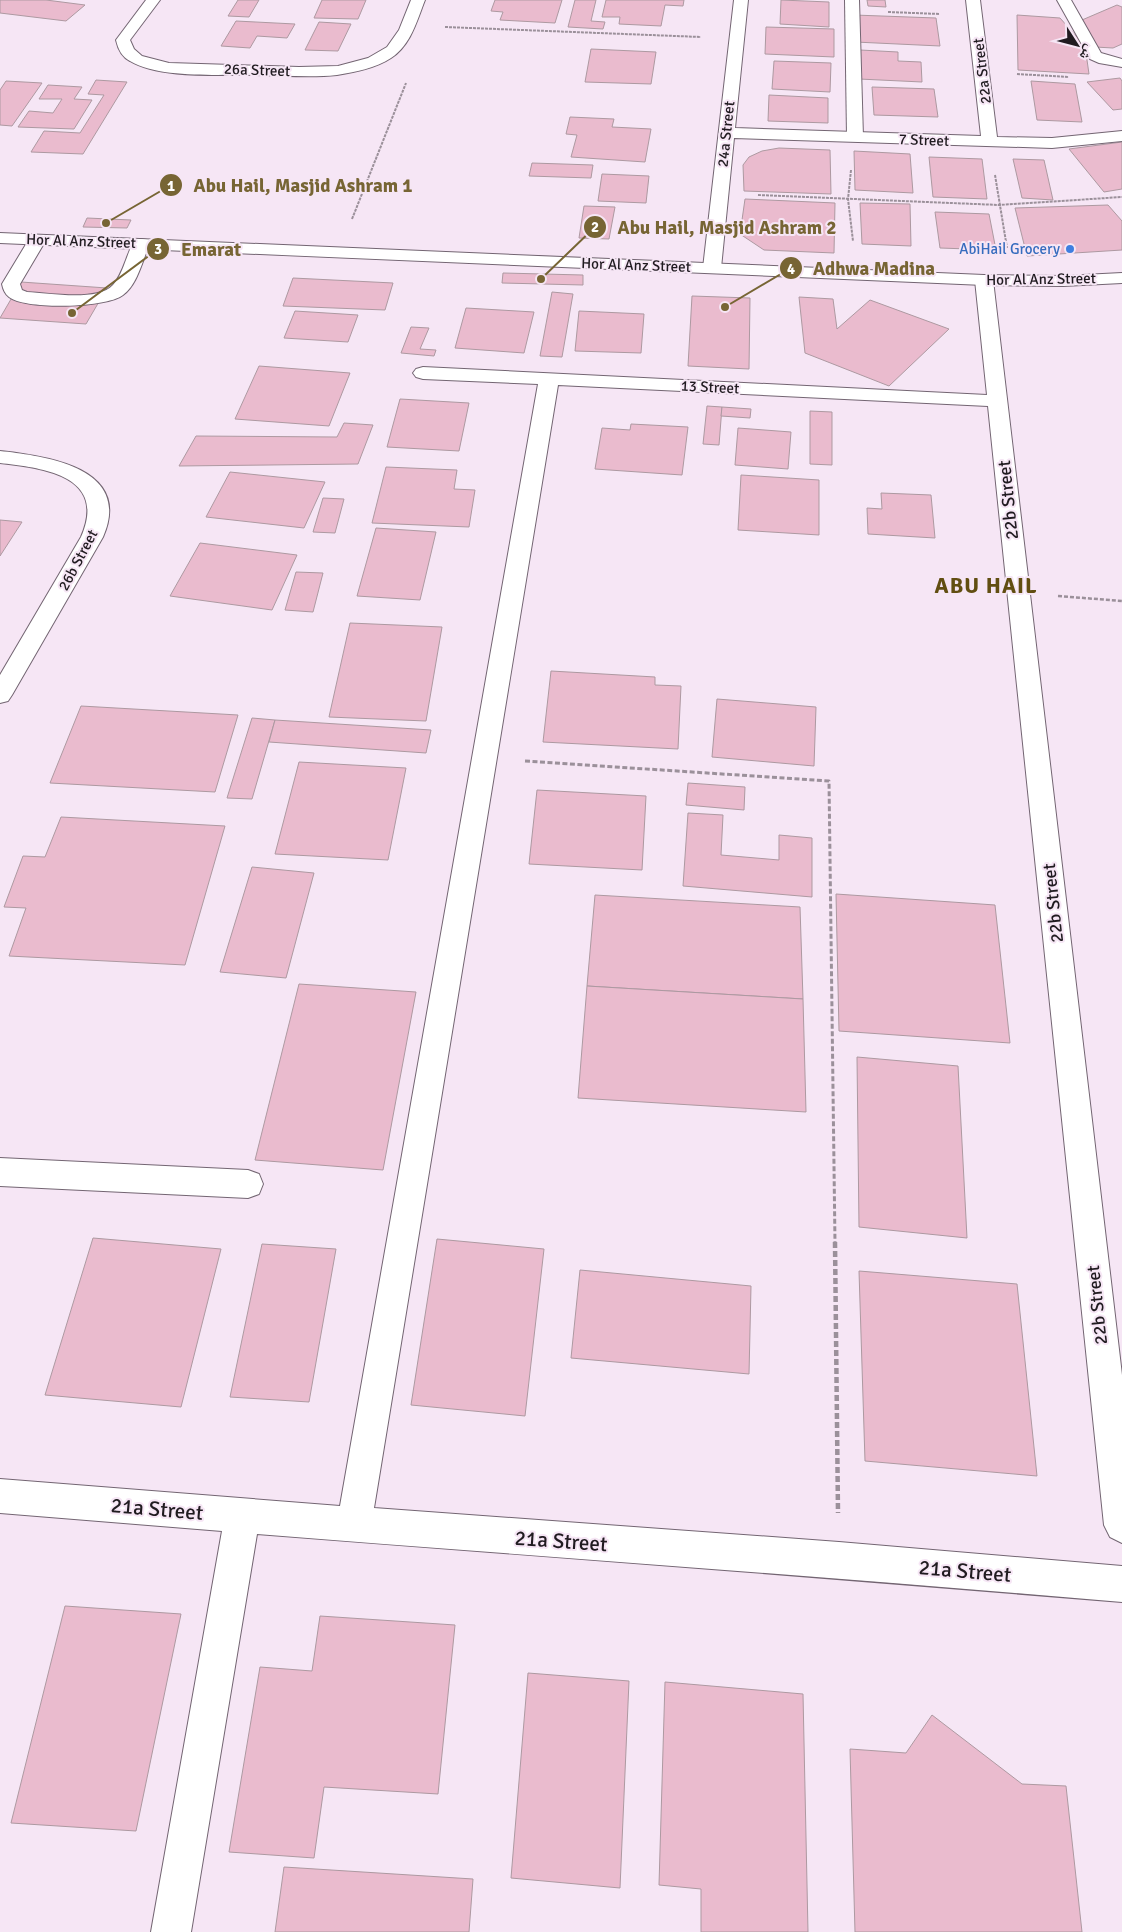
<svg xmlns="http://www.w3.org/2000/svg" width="1122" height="1932" font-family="Signika,'Noto Naskh Arabic',sans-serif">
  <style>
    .building { fill: #eabbce; stroke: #ad99a1 }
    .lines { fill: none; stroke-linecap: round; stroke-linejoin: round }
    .lane-casing { stroke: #736572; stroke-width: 2 }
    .street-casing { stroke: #736572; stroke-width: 2 }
    .secondary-casing { stroke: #736572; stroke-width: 2 }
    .path-far3 { stroke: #9b909a; stroke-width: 2; stroke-dasharray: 3 1; stroke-linecap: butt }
    .path-far2 { stroke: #9b909a; stroke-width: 2.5; stroke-dasharray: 4 2; stroke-linecap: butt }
    .path-far1 { stroke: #9b909a; stroke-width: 3; stroke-dasharray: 5 2.5; stroke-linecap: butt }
    .path { stroke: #9b909a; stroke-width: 4.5; stroke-dasharray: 6 3; stroke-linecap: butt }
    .lane { fill: #fff; fill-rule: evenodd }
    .street { fill: #fff; fill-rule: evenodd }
    .secondary { fill: #fff; fill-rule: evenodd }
    .shop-dot { fill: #3f7fe0; stroke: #f6e6f5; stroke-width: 2 }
    .labels { text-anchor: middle; stroke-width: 4; stroke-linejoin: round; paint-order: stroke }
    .far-street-label { font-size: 15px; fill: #201b20; stroke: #f6e6f5 }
    .far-shop-label { font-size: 15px; fill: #366cbe; stroke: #f6e6f5; text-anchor: end }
    .street-label { font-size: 18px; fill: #201b20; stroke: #f6e6f5 }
    .near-street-label { font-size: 21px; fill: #201b20; stroke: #f6e6f5 }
    .district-label { font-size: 22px; font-weight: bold; letter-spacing: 1px; fill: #614e11; stroke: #f6e6f5 }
    .leader { fill: none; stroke: #776534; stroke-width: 2 }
    .callout-dot { fill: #776534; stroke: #f6e6f5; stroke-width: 2 }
    .mark-label { font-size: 15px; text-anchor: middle; font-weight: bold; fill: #fff }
    .callout-label { font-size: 19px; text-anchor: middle; font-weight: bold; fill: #776534; stroke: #f6e6f5; stroke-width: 4; stroke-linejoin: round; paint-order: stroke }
  </style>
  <rect width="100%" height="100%" fill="#f6e6f5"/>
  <g class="building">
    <path d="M0,0H46L85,5L66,21L0,13Z"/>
    <path d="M238,0H259L249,17L228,16Z"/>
    <path d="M322,0H366L358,19L314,18Z"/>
    <path d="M495,0H562L555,23L500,20L503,12L491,11Z"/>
    <path d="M575,0H596L591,21L605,22L603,29L568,27Z"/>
    <path d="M606,0H684L683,6L665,5L661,26L619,24L620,17H602Z"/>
    <path d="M781,0L829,2V27L780,24Z"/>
    <path d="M867,0H885L886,7L868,6Z"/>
    <path d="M1117,5L1122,7V44L1113,48L1095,47L1082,20Z"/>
    <path d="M854,15L936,18L940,46L855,42Z"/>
    <path d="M1017,15L1060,18L1085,46L1089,74L1018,70Z"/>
    <path d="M236,21L295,24L287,38L257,36L250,48L221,46Z"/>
    <path d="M319,22L351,24L338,51L305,50Z"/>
    <path d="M766,27L834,29V57L765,54Z"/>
    <path d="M591,49L656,52L651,84L585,82Z"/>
    <path d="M860,50L898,52V61L921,62L922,82L859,79Z"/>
    <path d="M774,61L831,63L830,92L772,89Z"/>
    <path d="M1120,78L1122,81V109L1113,110L1087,82Z"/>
    <path d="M96,80L127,82L83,154L31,152L44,131L80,133L104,95L88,94Z"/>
    <path d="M6,81L42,83L12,126L0,125V90Z"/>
    <path d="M1031,81L1075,84L1082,122L1037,120Z"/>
    <path d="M48,85L82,87L74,99L92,100L74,129L18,127L29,111L53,113L62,99H39Z"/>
    <path d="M872,87L934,89L938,117L874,115Z"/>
    <path d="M769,95L828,98V123L768,121Z"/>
    <path d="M570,117L614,119L612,127L651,129L645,162L571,157L577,135L566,134Z"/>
    <path d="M1122,142V189L1104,192L1069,149Z"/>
    <path d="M779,148L830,150L831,194L744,191L743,165L749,157L762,151Z"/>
    <path d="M854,151L910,154L913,193L855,190Z"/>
    <path d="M929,157L982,159L987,199L933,197Z"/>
    <path d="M1013,159L1044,160L1053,200L1022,198Z"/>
    <path d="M532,163L593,165L591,178L529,176Z"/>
    <path d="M602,174L649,176L646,203L598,201Z"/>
    <path d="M745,199L835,203L834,253L764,250L740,234Z"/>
    <path d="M860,203L910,204L911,246L862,244Z"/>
    <path d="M1108,205L1122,221V250L1027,256L1015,208Z"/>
    <path d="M584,206L615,207L609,239L579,238Z"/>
    <path d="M935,212L989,214L996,250L940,248Z"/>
    <path d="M87,218L131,220L127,228L83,227Z"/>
    <path d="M503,273L583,275V285L502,283Z"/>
    <path d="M293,278L393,283L385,310L283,306Z"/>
    <path d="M21,282L107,288L86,324L0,318Z"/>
    <path d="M552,292L573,294L562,357L540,356Z"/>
    <path d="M692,296L750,298L749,369L688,366Z"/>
    <path d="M799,297L833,299L837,329L870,300L949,329L889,386L805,353Z"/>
    <path d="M466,308L534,312L524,353L455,348Z"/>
    <path d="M295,311L358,315L348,342L284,338Z"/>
    <path d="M579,311L644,314L641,353L575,351Z"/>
    <path d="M411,327L429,328L420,349L436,350L434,356L401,353Z"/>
    <path d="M259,366L350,373L329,426L235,419Z"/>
    <path d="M400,399L469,403L459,451L387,447Z"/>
    <path d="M707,406L722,407L719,445L703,444Z"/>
    <path d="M722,407L751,409L750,418L721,416Z"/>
    <path d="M810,411L832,412V465L810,464Z"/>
    <path d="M344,423L373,425L358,464L179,466L196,436L337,437Z"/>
    <path d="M631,424L688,427L682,475L595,469L602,428L630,430Z"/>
    <path d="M738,428L791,432L788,469L735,465Z"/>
    <path d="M386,467L457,470L454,489L475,490L469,527L372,523Z"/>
    <path d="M230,472L325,482L304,528L206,517Z"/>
    <path d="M741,475L819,480V535L738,530Z"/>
    <path d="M881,493L931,495L935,538L868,534L867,508L882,509Z"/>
    <path d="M323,498L344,499L335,533L313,532Z"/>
    <path d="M0,520L22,522L0,556Z"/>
    <path d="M376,528L436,532L420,600L357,596Z"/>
    <path d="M200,543L297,555L272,610L170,596Z"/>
    <path d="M296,572L323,573L313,612L285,610Z"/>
    <path d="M350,623L442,627L426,721L329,717Z"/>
    <path d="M551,671L655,677V685L681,686L678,749L543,742Z"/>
    <path d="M717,699L816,707L814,766L712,757Z"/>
    <path d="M81,706L238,715L215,792L50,783Z"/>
    <path d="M252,718L275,720L252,799L227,798Z"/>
    <path d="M275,720L431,730L426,753L269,742Z"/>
    <path d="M299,762L406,768L388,860L275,854Z"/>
    <path d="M688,783L745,787L744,810L686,805Z"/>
    <path d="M537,790L646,796L642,870L529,864Z"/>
    <path d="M688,813L723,815L721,855L779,860V835L812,838V897L683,886Z"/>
    <path d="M61,817L225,826L185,965L9,956L26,908L4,907L23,856L45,857Z"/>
    <path d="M252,867L314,873L286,978L220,972Z"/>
    <path d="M836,894L995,905L1010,1043L839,1031Z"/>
    <path d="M595,895L800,907L803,999L587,986Z"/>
    <path d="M299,984L416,992L383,1170L255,1160Z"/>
    <path d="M587,986L803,999L806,1112L578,1098Z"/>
    <path d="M857,1057L958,1066L967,1238L859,1227Z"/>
    <path d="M93,1238L221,1249L181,1407L45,1395Z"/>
    <path d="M437,1239L544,1249L525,1416L411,1405Z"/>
    <path d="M262,1244L336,1249L309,1402L230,1397Z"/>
    <path d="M580,1270L751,1286L749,1374L571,1358Z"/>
    <path d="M859,1271L1017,1284L1037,1476L865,1461Z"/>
    <path d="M65,1606L181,1614L136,1831L11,1823Z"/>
    <path d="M320,1616L455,1625L438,1794L324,1787L314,1858L229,1852L260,1667L312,1671Z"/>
    <path d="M528,1673L629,1681L620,1888L511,1878Z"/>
    <path d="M665,1682L803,1694L808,1932H701V1889L659,1885Z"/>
    <path d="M932,1715L1022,1784L1066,1786L1082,1932H855L850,1749L906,1753Z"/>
    <path d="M284,1867L473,1879L469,1932H275Z"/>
  </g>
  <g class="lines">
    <defs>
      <g id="lane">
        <path d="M845,0H859L863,137L861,140H849L847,137Z"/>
        <path d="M1057,0H1071L1101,53L1122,59V67L1099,63L1090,59Z"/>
        <path d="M37,235L43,236L46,240L20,284L22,290L27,292C48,293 98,302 113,285C124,273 126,254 135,240L141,239L147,240L150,244C142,260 138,284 123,295C107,308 25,310 9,297C5,294 3,289 2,284L31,236Z"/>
      </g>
      <g id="street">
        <path d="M146,0H160L130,40L134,49L142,56L169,63L299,67L338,66L368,58L387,47L399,30L411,0H425C417,20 411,45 391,58C376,68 355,72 337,75C309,78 282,75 254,75C220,74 160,79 130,61C122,57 118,49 116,40Z"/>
        <path d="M734,0H748L735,128L981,136L966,0H980L997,137L1052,138L1122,131V141L1052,148L734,138L721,268L718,272L712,273L706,272L703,268Z"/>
        <path d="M984,275L990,276L993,280L1122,1375V1543L1110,1537L1104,1525L988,406L558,385L374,1508L839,1542L1122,1566V1602C834,1577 545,1557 257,1534L191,1932H151L222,1531L0,1513V1479L340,1506L538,384L423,379L416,377L413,373L416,369L423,367L987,395L975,280L978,276Z"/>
        <path d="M0,451C47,456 133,468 103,537L12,695L8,701L0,703V675L81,537C108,476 44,468 0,463Z"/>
        <path d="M0,1158L248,1170L259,1174L263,1184L259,1194L248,1198L0,1186Z"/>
      </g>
      <path id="secondary" d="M0,233L984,275L1063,276L1122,273V283L1063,286L984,285L0,243Z"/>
    </defs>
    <use href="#lane" class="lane-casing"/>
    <use href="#street" class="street-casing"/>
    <use href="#secondary" class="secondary-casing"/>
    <g class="path-far3">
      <path d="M888,12L940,14"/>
      <path d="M445,27L701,37"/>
      <path d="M1017,74L1069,77"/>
      <path d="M851,170L848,199L853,241"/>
      <path d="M995,175L1007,248"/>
      <path d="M758,195L999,205L1122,197"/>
      <path d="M352,219L406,83"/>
    </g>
    <path class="path-far2" d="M1058,596L1122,601"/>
    <path class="path-far1" d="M525,761L829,781L835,1243"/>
    <path class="path" d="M835,1242L838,1513"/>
    <use href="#lane" class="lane"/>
    <use href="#street" class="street"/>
    <use href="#secondary" class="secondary"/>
  </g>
  <circle class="shop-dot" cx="1070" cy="249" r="5"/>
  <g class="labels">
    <g class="far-street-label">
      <text transform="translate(257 70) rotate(2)" y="5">26a Street</text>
      <text transform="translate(982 71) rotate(-97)" y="5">22a Street</text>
      <text transform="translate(726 134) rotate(-84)" y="5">24a Street</text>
      <text transform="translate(924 140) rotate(2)" y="5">7 Street</text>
      <text transform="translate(81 241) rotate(2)" y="5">Hor Al Anz Street</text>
      <text transform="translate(636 265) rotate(2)" y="5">Hor Al Anz Street</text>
      <text transform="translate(1041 279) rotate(-1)" y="5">Hor Al Anz Street</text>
      <text transform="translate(710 387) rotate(3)" y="5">13 Street</text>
      <text transform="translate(78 560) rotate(-62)" y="5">26b Street</text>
    </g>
    <g class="far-shop-label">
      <text x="1060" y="254">AbiHail Grocery</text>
    </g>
    <g class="street-label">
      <text transform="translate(1008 500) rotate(-96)" y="6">22b Street</text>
      <text transform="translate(1053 903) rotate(-96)" y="6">22b Street</text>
      <text transform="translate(1097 1305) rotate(-96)" y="6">22b Street</text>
    </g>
    <g class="near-street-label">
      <text transform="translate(157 1509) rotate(5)" y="7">21a Street</text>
      <text transform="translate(561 1541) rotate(4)" y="7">21a Street</text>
      <text transform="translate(965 1571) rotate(5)" y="7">21a Street</text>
    </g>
    <g class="district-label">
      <text x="986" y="593">ABU HAIL</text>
    </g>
  </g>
  <path class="leader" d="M106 223L171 185M541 279L595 227M72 313L158 249M725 307L791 268"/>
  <g class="callout-dot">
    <circle cx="106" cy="223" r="5"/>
    <circle cx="541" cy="279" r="5"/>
    <circle cx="72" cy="313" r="5"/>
    <circle cx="725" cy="307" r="5"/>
    <circle cx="171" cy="185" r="12"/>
    <circle cx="595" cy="227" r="12"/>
    <circle cx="158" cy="249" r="12"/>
    <circle cx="791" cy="268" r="12"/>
  </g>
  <g class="mark-label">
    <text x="171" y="191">1</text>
    <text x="595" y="232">2</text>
    <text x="158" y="254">3</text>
    <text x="791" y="274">4</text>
  </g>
  <g class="callout-label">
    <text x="303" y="192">Abu Hail, Masjid Ashram 1</text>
    <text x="727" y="234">Abu Hail, Masjid Ashram 2</text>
    <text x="211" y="256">Emarat</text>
    <text x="874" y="275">Adhwa Madina</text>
  </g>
  <g transform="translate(1077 45) rotate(126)" stroke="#f6e6f5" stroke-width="4" paint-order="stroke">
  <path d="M0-4L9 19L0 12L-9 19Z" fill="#201b20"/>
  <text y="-8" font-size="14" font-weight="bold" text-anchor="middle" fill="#201b20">ش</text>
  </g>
</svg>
